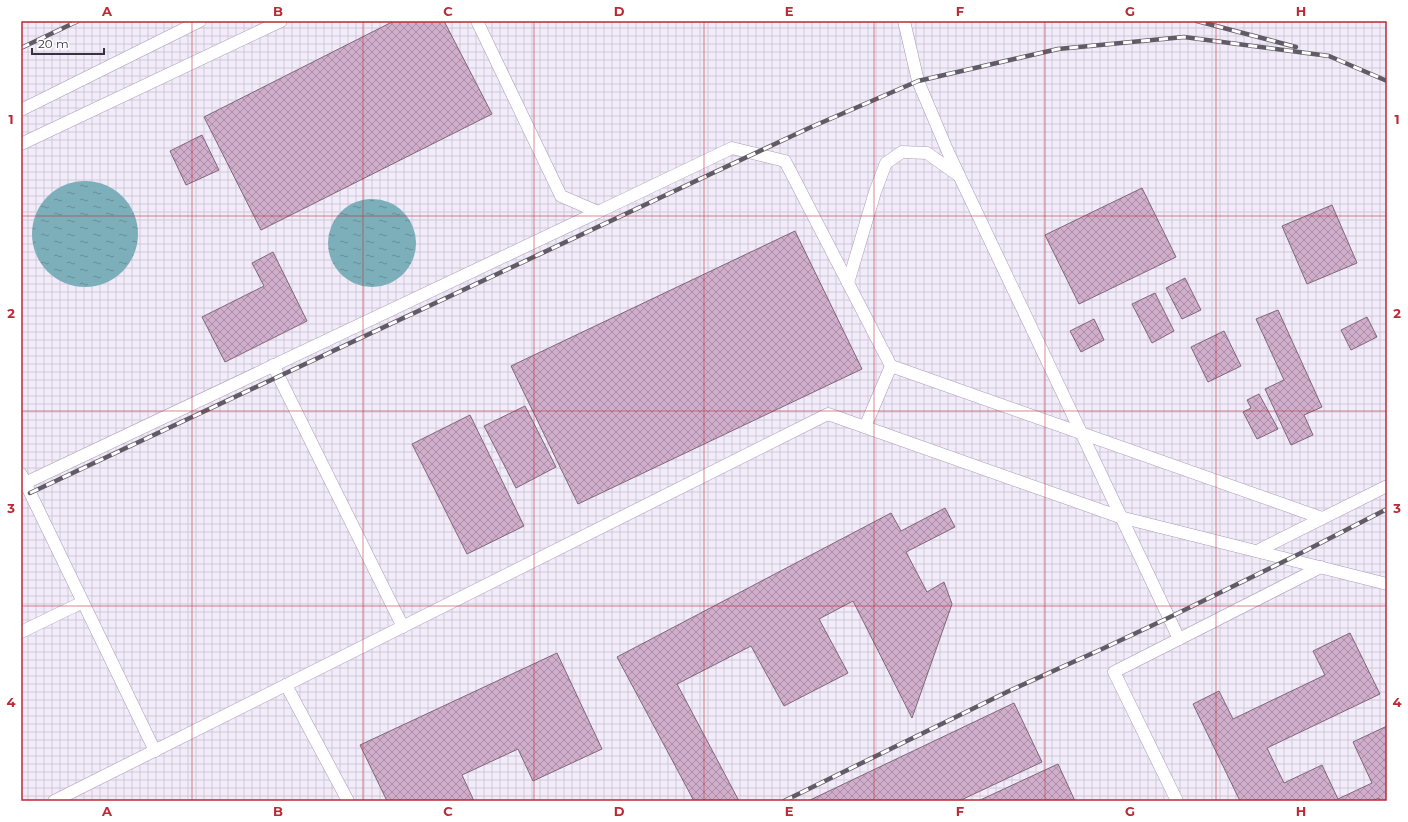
<svg xmlns="http://www.w3.org/2000/svg" width="1408" height="822" font-family="Montserrat,sans-serif">
  <style>
    .industrial { fill: url(#industrial-grid) }
    .water { fill: url(#water-ripples) }
    .building { fill: url(#building-cross-hatch); stroke: #7e667b }
    .lines { fill: none; stroke-linecap: round; stroke-linejoin: round }
    .service-casing { stroke: #a99bb7; stroke-width: 13 }
    .service { stroke: #fff; stroke-width: 12 }
    .rail-casing { stroke: #615b66; stroke-width: 4.5 }
    .rail { stroke: #fff; stroke-width: 3; stroke-dasharray: 9; stroke-linecap: butt }
    .grid { fill: none; stroke: #ba2a35; stroke-width: 1; stroke-opacity: 0.55 }
    .neatline { fill: none; stroke: #ba2a35; stroke-width: 1.5 }
    .grid-label { font-size: 13px; text-anchor: middle; font-weight: bold; fill: #ba2a35 }
  </style>
  <defs>
    <pattern id="industrial-grid" width="8" height="8" patternUnits="userSpaceOnUse"><rect width="8" height="8" fill="#f2ebfa"/><path d="M0 4h8M4 0v8" fill="none" stroke="#d0cad7"/></pattern>
    <pattern id="water-ripples" width="26" height="14" patternUnits="userSpaceOnUse"><rect width="26" height="14" fill="#7cafb9"/><path d="M2 4q2-2 4 0t4 0M15 11q2-2 4 0t4 0" fill="none" stroke="#678f98"/></pattern>
    <pattern id="building-cross-hatch" width="8" height="8" patternUnits="userSpaceOnUse"><rect width="8" height="8" fill="#d0aecb"/><path d="M0 0l8 8M0 8l8-8" fill="none" stroke="#aa8ea6"/></pattern>
  </defs>
  <rect width="100%" height="100%" fill="#f7f5fb"/>
  <rect class="industrial" x="21" y="21" width="1366" height="780"/>
  <g class="water">
    <circle cx="85" cy="234" r="53"/>
    <circle cx="372" cy="243" r="44"/>
  </g>
  <g class="building">
    <path d="M394,21H444L492,114L261,230L204,117Z"/>
    <path d="M202,135L219,170L186,185L170,151Z"/>
    <path d="M1142,188L1176,257L1079,304L1045,235Z"/>
    <path d="M1332,205L1357,263L1307,284L1282,226Z"/>
    <path d="M795,231L862,369L578,504L511,366Z"/>
    <path d="M273,252L307,321L225,362L202,317L264,286L252,263Z"/>
    <path d="M1185,278L1201,310L1182,319L1166,288Z"/>
    <path d="M1155,293L1174,331L1152,343L1132,304Z"/>
    <path d="M1278,310L1322,407L1304,415L1313,435L1291,445L1265,389L1284,380L1256,319Z"/>
    <path d="M1367,317L1377,337L1351,350L1341,330Z"/>
    <path d="M1094,319L1104,340L1081,352L1070,331Z"/>
    <path d="M1224,331L1241,366L1208,382L1191,347Z"/>
    <path d="M1259,394L1278,429L1257,439L1243,412L1251,408L1247,400Z"/>
    <path d="M525,406L556,467L516,488L484,426Z"/>
    <path d="M470,415L524,526L467,554L412,444Z"/>
    <path d="M945,508L955,527L906,552L927,592L944,582L952,604L912,718L853,601L819,619L848,673L784,706L751,646L677,684L739,801H694L617,657L891,513L901,531Z"/>
    <path d="M1350,633L1380,694L1267,748L1284,783L1322,765L1338,799L1372,783L1353,742L1387,726V801H1380L1379,798L1372,801H1240L1193,704L1219,691L1233,719L1325,675L1313,651Z"/>
    <path d="M557,653L602,749L533,781L518,749L462,775L474,801H387L360,745Z"/>
    <path d="M1014,703L1042,762L959,801H808Z"/>
    <path d="M1058,764L1075,801H978Z"/>
  </g>
  <g class="lines">
    <defs>
      <g id="service">
        <path d="M477,21L561,196L598,212L732,148L785,161L891,366L865,427"/>
        <path d="M904,21L918,81L948,152L1179,639"/>
        <path d="M21,110L200,21"/>
        <path d="M21,144L281,21"/>
        <path d="M848,283L875,192L886,163L902,152L927,153L958,175"/>
        <path d="M273,365L403,627"/>
        <path d="M891,366L1322,518"/>
        <path d="M21,474L155,751"/>
        <path d="M21,485L598,212"/>
        <path d="M1257,551L1387,486"/>
        <path d="M21,632L83,602"/>
        <path d="M286,685L348,801"/>
        <path d="M54,801L828,414L1120,517L1387,584"/>
        <path d="M1177,801L1114,672L1321,567"/>
      </g>
    </defs>
    <use href="#service" class="service-casing"/>
    <use href="#service" class="service"/>
    <defs>
      <g id="rail">
        <path d="M1197,21L1296,47"/>
        <path d="M21,48L78,21"/>
        <path d="M30,493L809,128L918,81L1058,49L1184,37L1329,56L1387,81"/>
        <path d="M784,801L1009,691L1102,649L1168,618L1301,553L1387,509"/>
      </g>
    </defs>
    <use href="#rail" class="rail-casing"/>
    <use href="#rail" class="rail"/>
  </g>
  <path class="grid" d="M192,21V801M363,21V801M534,21V801M704,21V801M874,21V801M1045,21V801M1216,21V801M21,216H1387M21,411H1387M21,606H1387"/>
  <rect width="1408" height="822" fill="none" stroke="#ffffff" stroke-width="44"/>
  <path d="M32 48v6h72v-6" fill="none" stroke="#38323e" stroke-width="2"/>
  <text x="38" y="48" font-size="12" fill="#38323e" stroke="#ffffff" stroke-width="3" paint-order="stroke">20 m</text>
  <rect x="22" y="22" width="1364" height="778" class="neatline"/>
  <g class="grid-label">
    <text x="107" y="16">A</text>
    <text x="278" y="16">B</text>
    <text x="448" y="16">C</text>
    <text x="619" y="16">D</text>
    <text x="789" y="16">E</text>
    <text x="960" y="16">F</text>
    <text x="1130" y="16">G</text>
    <text x="1301" y="16">H</text>
    <text x="11" y="124">1</text>
    <text x="1397" y="124">1</text>
    <text x="11" y="318">2</text>
    <text x="1397" y="318">2</text>
    <text x="11" y="513">3</text>
    <text x="1397" y="513">3</text>
    <text x="11" y="707">4</text>
    <text x="1397" y="707">4</text>
    <text x="107" y="816">A</text>
    <text x="278" y="816">B</text>
    <text x="448" y="816">C</text>
    <text x="619" y="816">D</text>
    <text x="789" y="816">E</text>
    <text x="960" y="816">F</text>
    <text x="1130" y="816">G</text>
    <text x="1301" y="816">H</text>
  </g>
</svg>
